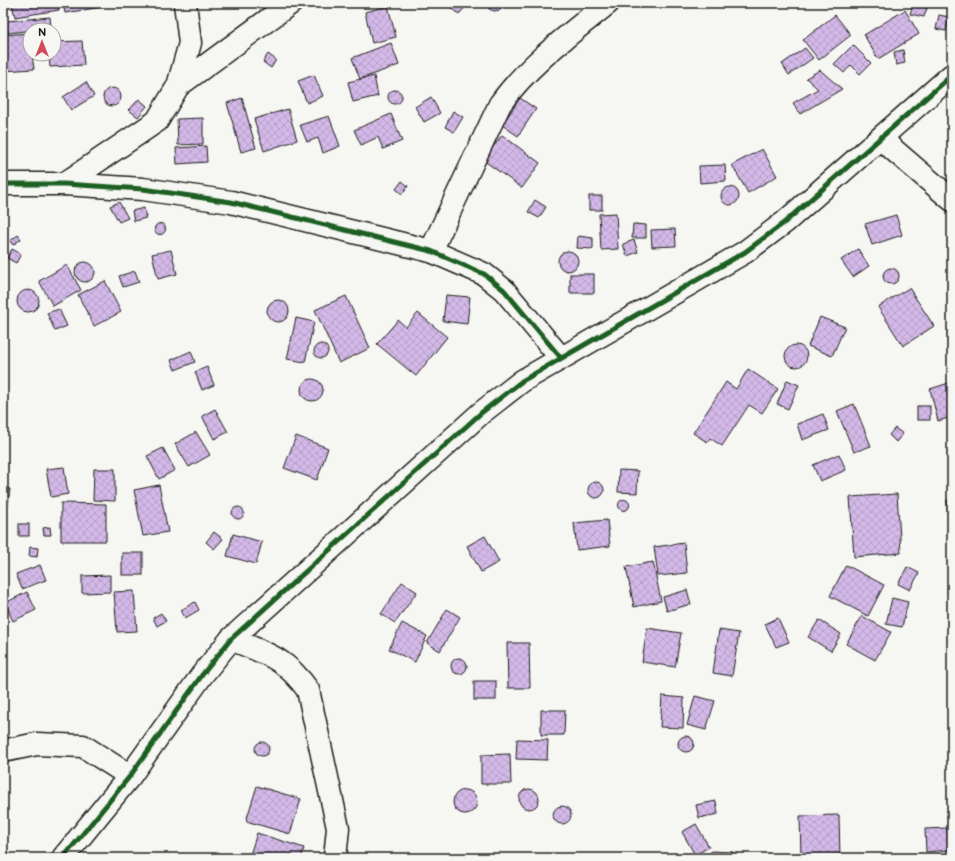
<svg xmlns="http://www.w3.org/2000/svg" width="955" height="861" font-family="'Balsamiq Sans',sans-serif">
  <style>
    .building { fill: url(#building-cross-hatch); stroke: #1c1c1c }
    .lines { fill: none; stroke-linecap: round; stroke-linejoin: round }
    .street-casing { stroke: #1c1c1c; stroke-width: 25 }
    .street { stroke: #f6f6f2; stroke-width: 22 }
    .cycleway-casing { stroke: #f6f6f2; stroke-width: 8 }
    .cycleway { stroke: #1b5e20; stroke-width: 5 }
  </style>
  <defs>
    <pattern id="building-cross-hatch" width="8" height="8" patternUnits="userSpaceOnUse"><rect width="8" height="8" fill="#d3b9e8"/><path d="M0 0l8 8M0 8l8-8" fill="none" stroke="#b59ec6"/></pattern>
  </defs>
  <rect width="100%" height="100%" fill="#f6f6f2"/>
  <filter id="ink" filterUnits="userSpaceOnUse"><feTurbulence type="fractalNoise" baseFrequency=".025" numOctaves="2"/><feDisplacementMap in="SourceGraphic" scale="8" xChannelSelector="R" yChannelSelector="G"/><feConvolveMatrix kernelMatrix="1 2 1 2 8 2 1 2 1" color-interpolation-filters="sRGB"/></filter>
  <g filter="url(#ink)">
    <g class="building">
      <path d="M12,3H57L59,10L15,17Z"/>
      <path d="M63,3H101L102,7L65,13Z"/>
      <path d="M448,3H469L459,14L447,4Z"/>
      <path d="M488,3H503L500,10L494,11L489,9Z"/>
      <path d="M913,5L927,8L924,17L910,14Z"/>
      <path d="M388,6L396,37L372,43L365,12Z"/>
      <path d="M905,10L919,34L878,59L864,35Z"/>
      <path d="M835,15L851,35L819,60L803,40Z"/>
      <path d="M939,15L949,17L946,31L936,29Z"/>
      <path d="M50,17L51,28L8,33L7,21Z"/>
      <path d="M30,33V54H32L34,69L3,71V35Z"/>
      <path d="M82,41L84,65L50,67L49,54H54V42Z"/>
      <path d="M391,43L399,65L360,79L352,58Z"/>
      <path d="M853,45L871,63L860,74L851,65L844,73L834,64Z"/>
      <path d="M805,48L813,58L789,75L782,64Z"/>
      <path d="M903,50L905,63L896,65L894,52Z"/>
      <path d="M268,54L276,60L271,68L263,62Z"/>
      <path d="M820,70L842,89L800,114L793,103L818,89L806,78Z"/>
      <path d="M314,75L323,96L307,103L298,81Z"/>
      <path d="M374,76L378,96L353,102L348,82Z"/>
      <path d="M86,82L94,96L71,110L63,97Z"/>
      <circle cx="112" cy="97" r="9"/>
      <circle cx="395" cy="97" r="7"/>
      <path d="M431,97L440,113L424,122L415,107Z"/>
      <path d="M242,98L256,148L241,152L227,103Z"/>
      <path d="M520,98L536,109L518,136L502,125Z"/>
      <path d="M139,99L147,106L138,117L129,110Z"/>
      <path d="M288,109L297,140L264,151L254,119Z"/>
      <path d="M453,111L463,117L454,132L445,127Z"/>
      <path d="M391,114L402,141L383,149L378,137L361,145L354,130Z"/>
      <path d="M329,116L340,146L323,153L318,138L307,142L300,125Z"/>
      <path d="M203,118V144L178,145L177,119Z"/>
      <path d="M502,135L540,163L522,188L483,160Z"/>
      <path d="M206,146L207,162L177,164L176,148Z"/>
      <path d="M762,149L777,176L748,193L732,165Z"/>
      <path d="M725,165L726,181L700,183L699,166Z"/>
      <path d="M402,181L408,186L402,194L396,189Z"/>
      <circle cx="730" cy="196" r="9"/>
      <rect x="589" y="196" width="13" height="14"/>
      <path d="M535,200L546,207L539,218L528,212Z"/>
      <path d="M119,202L128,218L119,222L110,206Z"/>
      <path d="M144,208L146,218L134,221L132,211Z"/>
      <path d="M616,213L618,249L601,250L599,214Z"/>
      <path d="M896,215L902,235L872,245L865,224Z"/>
      <circle cx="160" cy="229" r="5.5"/>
      <path d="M633,224L646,225V238H632Z"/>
      <path d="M675,229L676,246L652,247L651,230Z"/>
      <path d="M18,235L21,239L13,245L10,241Z"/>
      <path d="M578,236L593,238V249L577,248Z"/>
      <path d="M634,240L638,252L627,256L623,244Z"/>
      <path d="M12,249L21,254L16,263L7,258Z"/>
      <path d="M858,249L869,266L853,277L841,260Z"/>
      <path d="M171,250L177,274L158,279L152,254Z"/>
      <circle cx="568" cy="261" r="10"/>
      <circle cx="85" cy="272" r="10"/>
      <path d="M67,265L81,290L53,306L39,281Z"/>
      <circle cx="891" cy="276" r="8"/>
      <path d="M135,271L139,282L123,287L119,276Z"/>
      <rect x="570" y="274" width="24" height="19"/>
      <path d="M105,281L121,312L94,326L78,295Z"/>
      <path d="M909,288L934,326L903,346L878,307Z"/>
      <circle cx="28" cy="301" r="11"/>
      <path d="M446,295L470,297L467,324L443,321Z"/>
      <path d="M346,296L370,348L339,363L315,310Z"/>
      <circle cx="278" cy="311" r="11"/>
      <path d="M59,309L67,326L55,331L47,313Z"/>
      <path d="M418,313L447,337L416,376L377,344L398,320L406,327Z"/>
      <path d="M820,317L845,327L832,356L808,346Z"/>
      <path d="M296,318L314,322L305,362L287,359Z"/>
      <circle cx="321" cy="351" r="7"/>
      <circle cx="796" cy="356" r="11"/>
      <path d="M191,351L195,362L175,370L171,360Z"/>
      <path d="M207,367L214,385L202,390L195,372Z"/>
      <path d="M748,369L778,389L762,413L749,405L722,446L710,438L707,442L693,433L726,382L736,389Z"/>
      <circle cx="312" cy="390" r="11"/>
      <path d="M787,380L799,385L788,409L777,404Z"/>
      <path d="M949,383L952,394V417L938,421L930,389Z"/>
      <path d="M854,404L871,446L854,452L837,411Z"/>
      <rect x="917" y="406" width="13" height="14"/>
      <path d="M215,409L228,432L214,439L202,416Z"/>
      <path d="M823,414L829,430L802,440L797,424Z"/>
      <path d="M895,428L903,434L896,442L889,435Z"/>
      <path d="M196,432L210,455L189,467L175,444Z"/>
      <path d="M296,436L328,448L317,480L284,468Z"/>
      <path d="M163,448L175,470L159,479L147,456Z"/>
      <path d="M839,454L846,470L820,481L813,465Z"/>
      <path d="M64,467L68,494L51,497L46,469Z"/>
      <path d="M94,469H115V501L93,500Z"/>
      <path d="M619,470L638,471L637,493L618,492Z"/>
      <circle cx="596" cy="490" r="8"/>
      <path d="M159,485L168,532L143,536L134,490Z"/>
      <path d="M3,488L10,489L7,511L3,510Z"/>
      <path d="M897,494L901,553L854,557L850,497Z"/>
      <path d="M952,499V527L949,528L947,500Z"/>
      <circle cx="624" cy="505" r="5.5"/>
      <path d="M61,503L106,504V541H61Z"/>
      <circle cx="238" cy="513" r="6"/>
      <path d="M607,520L610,546L577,550L574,523Z"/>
      <rect x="19" y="524" width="10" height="12"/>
      <path d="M50,527L51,535H44L43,528Z"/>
      <path d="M214,532L223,539L214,549L206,542Z"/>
      <path d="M233,534L262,542L256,564L227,556Z"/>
      <path d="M485,536L499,562L481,572L467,546Z"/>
      <path d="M684,543L687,573L658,576L654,547Z"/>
      <path d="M30,547L38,548L37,557L29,556Z"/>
      <rect x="122" y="553" width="21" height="22"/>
      <path d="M653,562L661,601L634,607L626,567Z"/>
      <path d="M40,565L46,580L22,589L16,574Z"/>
      <path d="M846,565L884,585L868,616L830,596Z"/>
      <path d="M907,567L919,573L910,590L898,584Z"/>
      <path d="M110,575V592L82,593V576Z"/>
      <path d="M402,582L417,592L395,623L381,614Z"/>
      <path d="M687,590L691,604L667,611L663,597Z"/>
      <path d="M134,591L137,631L117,632L114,592Z"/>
      <path d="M27,592L36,610L13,621L5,603Z"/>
      <path d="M892,598L908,602L902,627L886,624Z"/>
      <path d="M195,602L199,610L185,618L181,610Z"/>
      <path d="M952,606V627L948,626Z"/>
      <path d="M447,609L460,617L440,651L427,643Z"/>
      <path d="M161,613L166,621L157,626L153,618Z"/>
      <path d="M862,616L891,632L875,660L846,644Z"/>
      <path d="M778,618L789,642L776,647L765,624Z"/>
      <path d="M819,620L841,634L831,651L808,637Z"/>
      <path d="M402,623L427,636L415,662L389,649Z"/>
      <path d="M647,628L681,633L675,667L642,662Z"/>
      <path d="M719,630L739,633L732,676L713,673Z"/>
      <path d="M507,643H529L530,688H508Z"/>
      <circle cx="459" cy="666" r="8"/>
      <rect x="474" y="681" width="22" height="19"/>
      <path d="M662,696L684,698L683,728L660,727Z"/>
      <path d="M695,696L715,701L706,730L687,725Z"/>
      <path d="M541,710H565L564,735H541Z"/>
      <circle cx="686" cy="744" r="8"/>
      <path d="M517,739L548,740L547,760L516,759Z"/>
      <circle cx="262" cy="749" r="7"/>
      <path d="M510,754L511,784H481V755Z"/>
      <path d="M257,786L301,799L290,834L246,821Z"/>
      <circle cx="529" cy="799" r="10"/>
      <circle cx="465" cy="802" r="12"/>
      <path d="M716,801L718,814L699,818L696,805Z"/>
      <circle cx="562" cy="815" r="9"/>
      <path d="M839,815L840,858H801L800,816Z"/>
      <path d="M696,824L709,847L695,855L682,832Z"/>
      <path d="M947,828L949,850L926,852L925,829Z"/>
      <path d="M257,833L304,848L301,858H249Z"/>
      <path d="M711,851L733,852V858H711Z"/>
    </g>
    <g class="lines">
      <defs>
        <g id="street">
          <path d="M178,86L291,3"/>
          <path d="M881,139L952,200"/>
          <path d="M3,184H64L143,189L231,202L431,251L484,274L504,290L561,358"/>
          <path d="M64,184L157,121L178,86L190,43L185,3"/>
          <path d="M431,251L500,104C529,64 570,34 608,3"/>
          <path d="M231,639C267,654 284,657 308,690L338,828L335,858"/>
          <path d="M3,751L37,744L83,746L130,776"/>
          <path d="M63,858L130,776L202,675L231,639L481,413L522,381L745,252L785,222L952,75"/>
        </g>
      </defs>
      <use href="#street" class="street-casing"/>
      <use href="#street" class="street"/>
      <defs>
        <g id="cycleway">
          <path d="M3,184H64L143,189L231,202L431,251L484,274L504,290L561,358"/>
          <path d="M63,858L130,776L202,675L231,639L481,413L522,381L745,252L785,222L952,75"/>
        </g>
      </defs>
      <use href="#cycleway" class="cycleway-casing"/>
      <use href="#cycleway" class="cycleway"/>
    </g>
  </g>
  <rect width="955" height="861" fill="none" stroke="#f6f6f2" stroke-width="16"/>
  <rect x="8" y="8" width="939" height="845" fill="none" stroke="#1c1c1c" stroke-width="1.5" filter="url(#ink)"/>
  <g transform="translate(42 42)"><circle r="19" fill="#f6f6f2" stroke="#9f9f9c"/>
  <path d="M0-3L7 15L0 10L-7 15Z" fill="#d1495b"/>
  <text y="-6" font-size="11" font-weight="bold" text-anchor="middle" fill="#1c1c1c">N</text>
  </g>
</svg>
